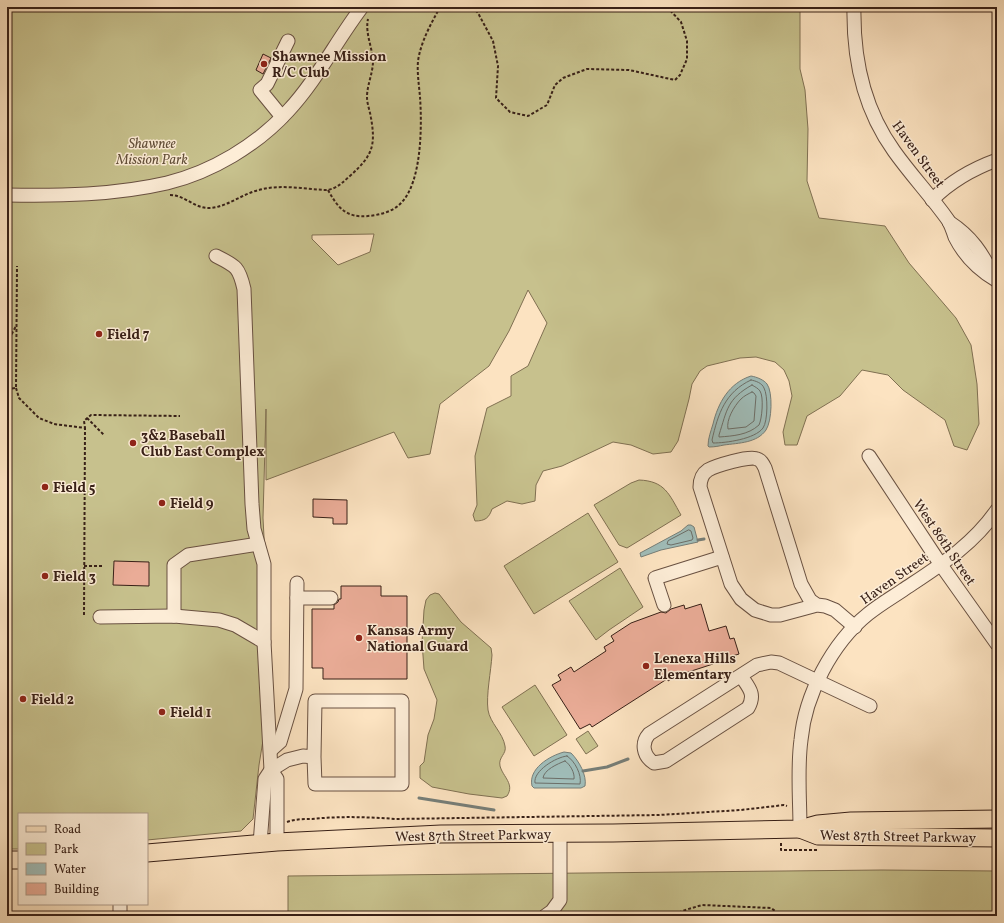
<svg xmlns="http://www.w3.org/2000/svg" width="1004" height="923" font-family="Vollkorn,serif">
  <style>
    .green { fill: #c7c18d; stroke: #807052; fill-rule: evenodd }
    .water { fill: #a0bdb9; stroke: #767e78 }
    .lines { fill: none; stroke-linecap: round; stroke-linejoin: round }
    .shore { stroke: #6c6e68; stroke-width: 1 }
    .stream { stroke: #767e78; stroke-width: 3 }
    .building { fill: #eaac97; stroke: #382017 }
    .minor-casing { stroke: #695142; stroke-width: 15 }
    .major-casing { stroke: #382017; stroke-width: 19 }
    .path { stroke: #382017; stroke-width: 2; stroke-dasharray: 3 2; stroke-linecap: butt }
    .minor { stroke: #fdedd7; stroke-width: 13 }
    .major { stroke: #fce3c1; stroke-width: 17 }
    .poi-dot { fill: #8f2418; stroke: #fdedd7; stroke-width: 1.5 }
    .labels { text-anchor: middle; stroke-width: 3; stroke-linejoin: round; paint-order: stroke }
    .poi-label { font-size: 14px; font-weight: bold; fill: #382017; stroke: #fdedd7; text-anchor: start }
    .park-label { font-size: 14px; font-style: italic; fill: #63503a; stroke: #fdedd7 }
    .street-label { font-size: 14px; fill: #382017; stroke: #fdedd7 }
  </style>
  <rect width="100%" height="100%" fill="#fce3c1"/>
  <filter id="stains"><feTurbulence type="fractalNoise" baseFrequency=".005" numOctaves="4"/><feColorMatrix values="0 0 0 0 .2 0 0 0 0 .09 0 0 0 0 .02 0 0 0 .5 -.17"/></filter>
  <radialGradient id="worn" r=".72"><stop offset=".6" stop-color="#630" stop-opacity="0"/><stop offset="1" stop-color="#630" stop-opacity=".3"/></radialGradient>
  <g class="green">
    <path d="M7,7H800V69L805,90L808,129L807,181L819,218L885,226L909,263L956,318L971,345L977,384L979,424L967,450L954,446L945,420L903,390L888,375L862,370L840,396L807,416L797,445H785L783,432L792,396L789,381L784,370L775,362L756,357L740,358L707,366L700,371L692,384L689,399L678,441L671,452L653,454L631,445L613,442L562,466L543,471L536,485L535,501L522,504L507,501L492,509C489,518 485,521 475,521L473,515L477,505L475,456L487,408L511,396V376L528,366L547,323L528,290L509,331L489,366L440,404L430,454L408,458L394,432L266,480V409L263,518L270,652L265,728L259,765L253,819L241,831L147,840V814H19V849H7ZM374,234L370,252L338,265L312,239V235Z"/>
    <path d="M639,480C665,481 669,494 681,515L627,548L619,545L594,505L631,483Z"/>
    <path d="M588,513L618,562L534,614L504,566Z"/>
    <path d="M620,568L643,607L609,630L596,640L569,601Z"/>
    <path d="M435,593L439,594L461,622L491,648L492,655C491,671 486,695 488,710C490,723 503,733 505,746C507,754 498,757 500,766C503,777 515,784 507,796L502,798L469,794L432,787L420,778V766L424,762L428,735L434,719L437,700L424,669L422,642L424,610L426,600L430,595Z"/>
    <path d="M535,685L567,735L534,756L502,707Z"/>
    <path d="M588,731L598,746L586,754L576,739Z"/>
    <path d="M882,870L997,871V916H288V876Z"/>
  </g>
  <g class="water">
    <path d="M751,376C757,377 764,380 767,384C773,392 772,421 766,430C757,443 739,443 724,445C719,446 715,447 709,447L708,446C708,438 711,431 713,424C718,403 729,383 751,376Z"/>
    <path d="M688,525H691L694,527L698,542L661,550L641,557L640,553L642,552L681,531Z"/>
    <path d="M564,752L571,753C579,761 587,775 585,786L581,788H534L532,786C528,769 549,756 564,752Z"/>
  </g>
  <g class="lines">
    <g class="shore">
      <path d="M751,380C756,381 762,383 764,388C768,395 768,421 763,428C755,439 726,443 713,443L712,440C718,414 725,392 751,380Z"/>
      <path d="M752,385C755,387 758,388 760,391C764,397 762,419 759,425C748,435 733,436 719,437V435C727,410 727,399 752,385Z"/>
      <path d="M752,392L754,393L756,396L754,421L746,427L728,429C726,420 734,406 741,399C744,396 748,394 752,392Z"/>
      <path d="M689,530L691,531L693,538L692,540L671,545L667,544L668,541Z"/>
      <path d="M567,756C575,761 582,775 580,784L535,783C533,771 556,757 567,756Z"/>
      <path d="M565,761C570,764 575,773 574,779L543,778C544,770 557,764 565,761Z"/>
    </g>
    <g class="stream">
      <path d="M698,540L704,539"/>
      <path d="M583,771L607,767L628,759"/>
      <path d="M419,798L494,810"/>
    </g>
  </g>
  <g class="building">
    <path d="M263,54L271,58L263,74L256,70Z"/>
    <path d="M313,499L347,500V524H333V518L313,517Z"/>
    <path d="M114,561L149,562V586L113,585Z"/>
    <path d="M341,586H381V596H407V679H323V668H312V609H334V605L338,602L339,599H341Z"/>
    <path d="M701,604L709,631L726,626L730,639L734,638L739,654L713,662V664L676,676L668,681L667,679L592,727L590,724L580,729L552,685L561,680L558,675L571,667L574,672L606,651L604,647L614,641L611,636L631,623L661,612L666,613L671,609L684,605L685,609Z"/>
  </g>
  <g class="lines">
    <defs>
      <g id="minor">
        <path d="M854,7C853,59 863,108 894,151C911,175 931,196 948,220C951,225 953,231 955,237C964,255 979,270 996,280"/>
        <path d="M282,117L260,90L267,84L288,41"/>
        <path d="M7,195C60,196 115,195 167,183C212,172 257,145 288,111C317,80 336,41 362,7"/>
        <path d="M932,200C951,181 972,169 997,160"/>
        <path d="M949,222C972,237 982,253 994,277"/>
        <path d="M216,256C236,266 239,267 244,289L252,504L254,529L264,564V642L271,770L277,779V842"/>
        <path d="M869,456L941,565L997,644"/>
        <path d="M297,598H331"/>
        <path d="M664,605L655,578L722,557"/>
        <path d="M817,605L810,600L801,584L765,468C763,464 761,460 757,459C750,455 715,466 708,470C702,474 700,480 700,487L731,584L741,599L755,610L771,615H780L817,605L825,606L835,610L855,627"/>
        <path d="M174,616V565L188,555L258,544"/>
        <path d="M100,617L174,616L219,620L235,625L264,642"/>
        <path d="M741,676C749,688 756,694 748,708L666,761L654,763C643,756 641,743 649,734L757,665L771,662L779,663L870,706"/>
        <path d="M271,750L280,742L296,689L297,583"/>
        <path d="M800,829C800,799 797,769 801,740C805,695 832,643 868,614C879,605 891,598 903,590C939,566 972,546 997,510"/>
        <path d="M260,844L265,779L271,770L287,760L303,756L314,757L315,701H402V784H315L314,757"/>
        <path d="M120,904V916"/>
        <path d="M545,916L552,911L560,900V833"/>
      </g>
      <g id="major">
        <path d="M800,829L818,836L997,838"/>
        <path d="M147,853L277,842L441,834L613,833L800,829L818,824L851,821L997,819"/>
        <path d="M7,860H19"/>
      </g>
    </defs>
    <use href="#minor" class="minor-casing"/>
    <use href="#major" class="major-casing"/>
    <g class="path">
      <path d="M472,7L478,13L493,41L498,66L496,98L510,112L528,116L547,105L555,85L563,78L587,69L629,70L675,80L680,75L687,59V41L681,22L667,7"/>
      <path d="M328,190C338,208 346,218 368,216C379,215 393,212 401,203C422,182 422,125 420,97C419,85 417,73 418,61C421,41 431,24 440,7"/>
      <path d="M170,195C185,195 195,209 210,208C227,207 242,194 259,190C280,184 304,189 326,190C337,189 343,182 351,175C372,156 376,146 371,118C370,111 367,104 367,97C367,85 373,73 373,61C372,46 365,33 368,19"/>
      <path d="M7,343L16,326"/>
      <path d="M16,388L19,398L39,418L54,424L85,428L84,421L91,415L180,416"/>
      <path d="M7,389L16,388L17,266"/>
      <path d="M87,418L104,435"/>
      <path d="M84,566H104"/>
      <path d="M84,615L85,428"/>
      <path d="M287,822C295,819 304,819 312,819C340,816 368,817 396,819L659,815L741,810L784,805L787,806"/>
      <path d="M781,843V850H818"/>
      <path d="M675,916L682,911L702,905L771,908L782,916"/>
    </g>
    <use href="#minor" class="minor"/>
    <use href="#major" class="major"/>
  </g>
  <g class="poi-dot">
    <circle cx="264" cy="64" r="4"/>
    <circle cx="99" cy="334" r="4"/>
    <circle cx="133" cy="443" r="4"/>
    <circle cx="45" cy="487" r="4"/>
    <circle cx="162" cy="503" r="4"/>
    <circle cx="45" cy="576" r="4"/>
    <circle cx="359" cy="638" r="4"/>
    <circle cx="646" cy="666" r="4"/>
    <circle cx="23" cy="699" r="4"/>
    <circle cx="162" cy="712" r="4"/>
  </g>
  <g class="labels">
    <g class="poi-label">
      <text x="272" y="61">Shawnee Mission<tspan x="272" dy="16">R/C Club</tspan></text>
      <text x="107" y="339">Field 7</text>
      <text x="141" y="440">3&amp;2 Baseball<tspan x="141" dy="16">Club East Complex</tspan></text>
      <text x="53" y="492">Field 5</text>
      <text x="170" y="508">Field 9</text>
      <text x="53" y="581">Field 3</text>
      <text x="367" y="635">Kansas Army<tspan x="367" dy="16">National Guard</tspan></text>
      <text x="654" y="663">Lenexa Hills<tspan x="654" dy="16">Elementary</tspan></text>
      <text x="31" y="704">Field 2</text>
      <text x="170" y="717">Field 1</text>
    </g>
    <g class="park-label">
      <text x="152" y="148">Shawnee<tspan x="152" dy="16">Mission Park</tspan></text>
    </g>
    <g class="street-label">
      <text transform="translate(919 154) rotate(54)" y="5">Haven Street</text>
      <text transform="translate(945 542) rotate(56)" y="5">West 86th Street</text>
      <text transform="translate(894 578) rotate(-35)" y="5">Haven Street</text>
      <text transform="translate(473 835) rotate(-1)" y="5">West 87th Street Parkway</text>
      <text transform="translate(898 836) rotate(1)" y="5">West 87th Street Parkway</text>
    </g>
  </g>
  <rect width="1004" height="923" fill="none" stroke="#fce3c1" stroke-width="24"/>
  <rect x="8" y="8" width="988" height="907" fill="none" stroke="#382017" stroke-width="2"/>
  <rect x="12" y="12" width="980" height="899" fill="none" stroke="#382017"/>
  <rect x="18" y="813" width="130" height="92" fill="#fdedd7" stroke="#ae9b8a"/>
  <rect x="26" y="826" width="20" height="6" fill="#fce3c1" stroke="#ae9b8a"/>
  <text x="54" y="833" font-size="12" fill="#382017">Road</text>
  <rect x="26" y="843" width="20" height="12" fill="#c7c18d" stroke="#ae9b8a"/>
  <text x="54" y="853" font-size="12" fill="#382017">Park</text>
  <rect x="26" y="863" width="20" height="12" fill="#a0bdb9" stroke="#ae9b8a"/>
  <text x="54" y="873" font-size="12" fill="#382017">Water</text>
  <rect x="26" y="883" width="20" height="12" fill="#eaac97" stroke="#ae9b8a"/>
  <text x="54" y="893" font-size="12" fill="#382017">Building</text>
  <rect width="100%" height="100%" filter="url(#stains)"/>
  <rect width="100%" height="100%" fill="url(#worn)"/>
</svg>
